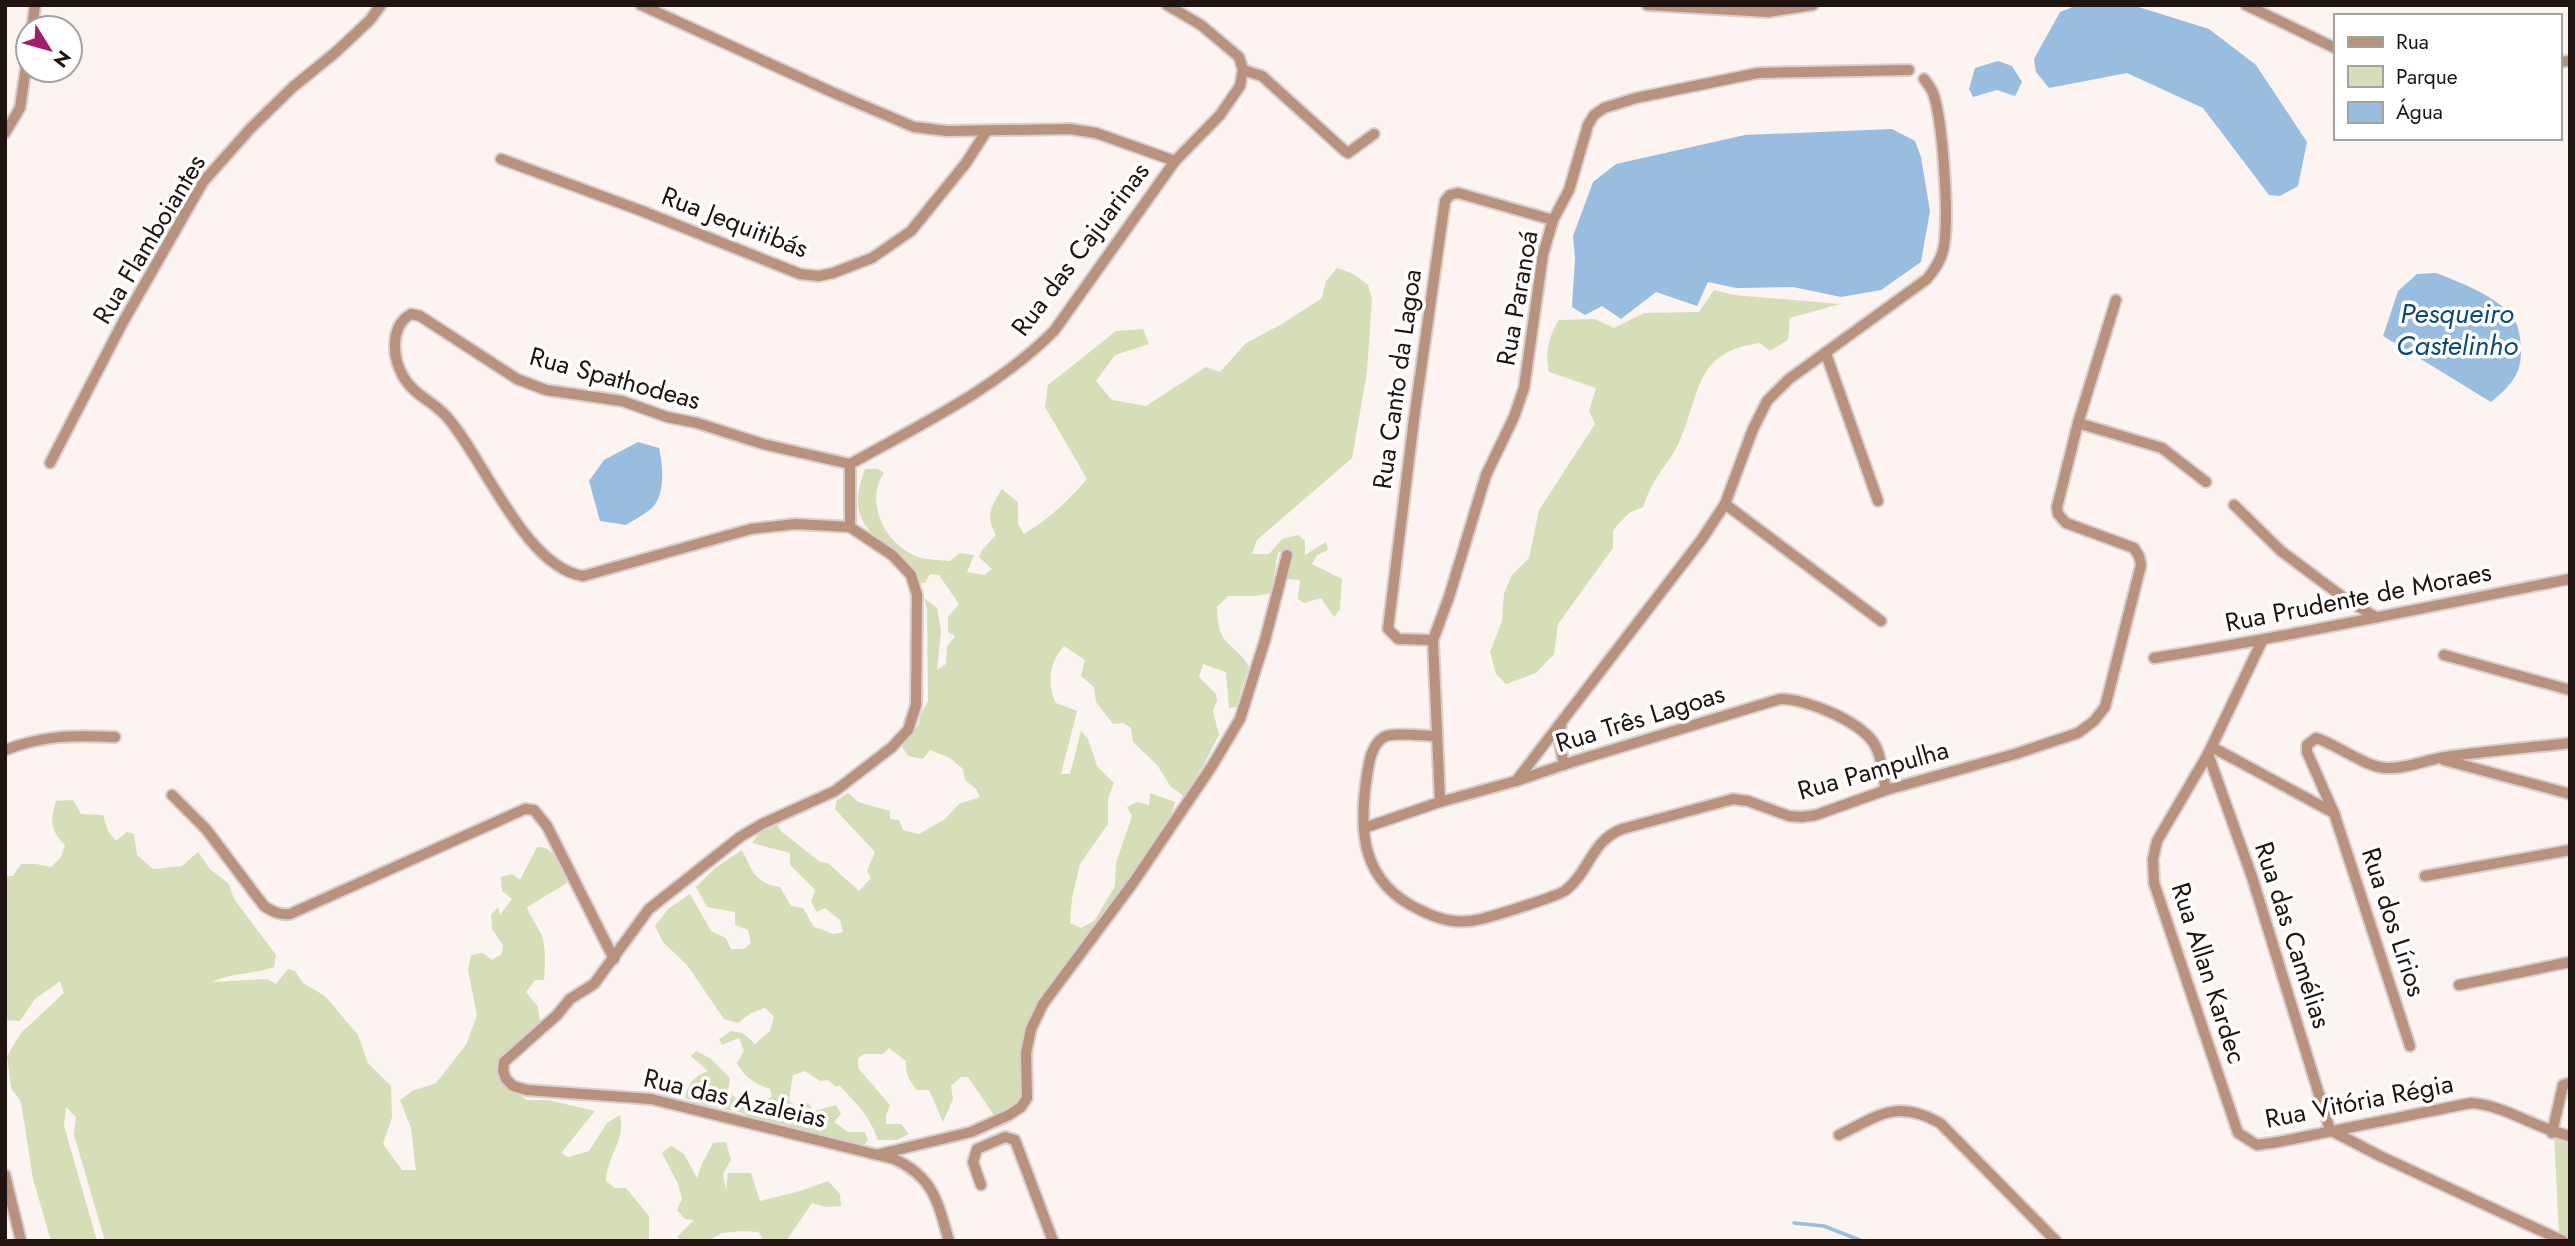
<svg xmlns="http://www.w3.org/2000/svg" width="2575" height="1246" font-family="Jost,sans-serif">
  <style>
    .green { fill: #d5deb6 }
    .water { fill: #98bdde }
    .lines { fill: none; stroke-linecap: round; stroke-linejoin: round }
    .stream { stroke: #98bdde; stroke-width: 3.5 }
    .street-casing { stroke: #d8d0cd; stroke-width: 14 }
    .street { stroke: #b9927e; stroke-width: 10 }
    .labels { text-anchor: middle; stroke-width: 7; stroke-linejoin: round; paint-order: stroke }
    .street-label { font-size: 26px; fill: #1f1410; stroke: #fff }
    .water-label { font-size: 28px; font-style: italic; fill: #0f4a75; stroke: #fff }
  </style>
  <rect width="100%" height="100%" fill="#fbf4f1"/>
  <g class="green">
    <path d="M1337,268L1354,274L1368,285L1372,299L1367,372L1352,458L1257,540L1252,554H1269L1282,539L1298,535L1305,541V555L1326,542L1328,550L1317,555L1312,564L1342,579L1340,609L1334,617L1321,598L1304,603L1298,599L1300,580L1287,579L1291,560L1285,549L1278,553L1271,593L1256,596H1228L1217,607C1218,648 1231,639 1249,666L1236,707L1229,708L1226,672L1203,664L1199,677L1216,694L1217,701L1213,711L1219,735L1204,764L1184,796L1171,787L1157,765L1133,742L1131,728L1123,723L1113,724L1096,702L1094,687L1081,676L1085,660L1064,646C1050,661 1046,685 1056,703L1077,711L1061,774H1070L1081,731L1088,739L1097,766L1114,783L1108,798V824L1080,864L1072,898L1070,923L1081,928L1094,921L1115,886L1116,863L1132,816L1127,807L1137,802L1149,805L1150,793L1175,802L1170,818L1098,925L1052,983L1031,1015L1021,1052L1023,1077L1019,1100L1001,1115H994L968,1077H961L951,1086L953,1099L943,1122L929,1090H917C909,1080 905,1074 906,1061L889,1048L883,1054H864L858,1058V1068L890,1105L886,1115V1124H901L909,1134L897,1140H878C870,1116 856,1103 839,1085L836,1087L828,1080L820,1081L805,1071L793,1075L789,1100L797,1108L808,1103L814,1111L836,1105L841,1114L834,1122L848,1132H865L868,1140L864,1145L840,1142L748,1117L743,1113L696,1103L685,1098C688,1083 694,1076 708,1071L691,1056L696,1051L710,1058L730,1078L728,1091L736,1098L752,1105L772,1097L770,1089C756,1085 743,1076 737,1063L744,1051L739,1038L722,1045L719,1039L731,1031L743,1033L755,1044L770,1031L774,1017L765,1008L751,1013L738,1023L724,1019L687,965L663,942L655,926L668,909L690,894L711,931L726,938L731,949H744L751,943L748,930L735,925V912L707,907L696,887L715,868L742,850C752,870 755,884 780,887L791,906L803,908L814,927L834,934L843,932L840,920L825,908L817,912L811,902L815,890L790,865V853L752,843L759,833L777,825L782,832L820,862L828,863L859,891L871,878L867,871L875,852L835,809L837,800L848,793L858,802L890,811V819L899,820L903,830L919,834L945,819L959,804L980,797L976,789L965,780L963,769L950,758L930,750L923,759L908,756L902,747L919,724L920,716L928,701L927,610L924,598L937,608L941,631L937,670L946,664L947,647L955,636L948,632V617L959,604L939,575L930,574L925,583H921C917,570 910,566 900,558C865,528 847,518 865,469H878L884,473C864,502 885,545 918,557C928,560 940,560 950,561L960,553L974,555L967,572L984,575L992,569L979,557L982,550L996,535C985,516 991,507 1002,489L1018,502V524L1024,534C1049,519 1068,501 1087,479L1045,407L1048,385L1116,331L1143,329L1149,344L1115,355L1096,381L1112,400L1146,406L1206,367L1220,372L1246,343L1282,324L1322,298L1326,281Z"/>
    <path d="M1714,290L1734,295L1840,304L1790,318L1788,340L1770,351L1760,343C1695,351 1701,392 1680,440C1674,455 1662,468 1654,482C1649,490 1646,498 1643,507L1629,513L1613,530V548L1558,624L1554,654L1536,673L1506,684L1496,674L1490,652L1502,621L1504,593L1512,575L1529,558L1539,510L1595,424L1589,411L1596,388L1549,372C1545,354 1548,337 1559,320L1595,319L1614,328L1644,313L1699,312Z"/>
    <path d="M73,800L81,814L103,815L108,831L116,841L127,832L134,834L137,855L153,869L182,866L198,852L210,869L229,884L234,899L276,955L274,967C254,974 233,973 212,982L267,979L276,984L288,969L295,971L303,983L325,996L358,1035L368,1063L391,1086L392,1117L383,1144L402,1170H416L411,1128L400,1100L412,1091L436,1083L466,1045L477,1015L468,970L471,955L483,953L492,960L502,954L503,945L492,929L491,915L498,907L500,915L512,899L502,891L501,877L512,874L520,880L537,847C556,847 564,866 567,883L527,907C531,920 540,928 543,939C546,952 545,967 544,980H535L526,992L538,1007L540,1022L500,1062L497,1074L526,1100H548L595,1111L561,1153L568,1157L589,1151L607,1123L620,1115C626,1140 607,1156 606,1181L615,1188H626L649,1216V1241H105L74,1135L76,1117L66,1107L64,1126L97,1241H51L33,1179L21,1102L11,1088L7,1056L21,1033L64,993L60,981L35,999L20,1021L5,1020V876H13L21,864H36L51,867L61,857L65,845C50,831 50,820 56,801Z"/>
    <path d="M2554,1130L2570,1133V1240L2559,1236Z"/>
    <path d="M726,1142L731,1160L723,1174L726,1191L728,1173H751L760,1201L800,1191L828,1181L840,1194L841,1206L827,1207L812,1203L786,1241H763L759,1232L741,1231L722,1233L708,1241H678V1236L694,1220L685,1219L677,1210L682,1199L678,1184L662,1153L671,1146L684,1154L697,1178L702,1164L713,1143Z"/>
  </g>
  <g class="water">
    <path d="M2078,5H2132L2209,29L2256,65L2307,142L2298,186L2280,196L2269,195L2203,108L2127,73L2049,88L2036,72L2034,59L2060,12Z"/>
    <path d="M1998,61L2012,66L2022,82L2015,96L1997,90L1973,97L1969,89L1975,68Z"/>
    <path d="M1892,129L1915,141L1921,157L1930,211L1921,262L1881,290L1841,297L1793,287L1736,288L1708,282L1697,306L1656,292L1621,319L1602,306L1585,315L1572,307L1575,258L1573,236L1593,182L1616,164L1745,135Z"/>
    <path d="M2436,273C2459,282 2508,300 2517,325C2520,334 2521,344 2521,352C2521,376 2508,388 2491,402L2383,336L2398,291L2417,274Z"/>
    <path d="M638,442L659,448C663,466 666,495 651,509C643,515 634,520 626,525L600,521L589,481L604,460Z"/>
  </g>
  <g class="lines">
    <path class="stream" d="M1794,1223L1824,1226L1862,1241"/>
    <defs>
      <g id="street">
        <path d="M641,5L834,93L914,127L947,131L1070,129L1096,133L1175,161"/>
        <path d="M1647,5L1768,12L1813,5"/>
        <path d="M2246,5L2335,48"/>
        <path d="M32,28L35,5"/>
        <path d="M2559,62L2570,61"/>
        <path d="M1243,70L1262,76L1345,151L1348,153L1374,134"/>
        <path d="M5,133L20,108L28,53"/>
        <path d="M501,159L642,211L800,274L819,276L833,273L872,258L911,231L966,163L986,132"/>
        <path d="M1826,354L1878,501"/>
        <path d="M2078,423L2162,448L2206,482"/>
        <path d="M50,463L123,322L203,182L250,129L293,87L336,52L370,20L381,5"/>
        <path d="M850,464L763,444L697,423L667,417L622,401L546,390L517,379L420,316L411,314C390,326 392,357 403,376C413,395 433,401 446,416C483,456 524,567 583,576L751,529L796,524L850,527L892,555L911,575L917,595L916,705L908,730L891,748L835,791L762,824L740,837L649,909L594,984L570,999L557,1015L504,1062L503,1071L506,1079L513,1086L527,1090L651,1099L894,1159C934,1177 938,1203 949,1241"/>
        <path d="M1725,504L1881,621"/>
        <path d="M2234,505L2281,551L2344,598L2374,616"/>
        <path d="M850,527V464C920,425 997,388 1054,331L1175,161L1220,115L1240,86L1243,70L1239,57L1201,25L1167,5"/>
        <path d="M1433,640L1398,639L1388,629L1414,419L1445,201L1450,195L1458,193L1553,220"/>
        <path d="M2262,641L2208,754L2157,841L2153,859L2154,883L2238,1133L2257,1145L2278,1142L2471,1103C2505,1105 2536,1129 2570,1136"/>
        <path d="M2444,655L2570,690"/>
        <path d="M2154,658C2293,636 2431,606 2570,579"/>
        <path d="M1561,726L1558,734L1564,765"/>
        <path d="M1436,736C1424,736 1393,732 1384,737C1371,745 1369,763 1367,775C1358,833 1362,883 1420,910C1440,920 1459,925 1481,919C1494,916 1559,896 1566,890C1590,871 1591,841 1622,829L1733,799L1748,801L1789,816L1802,817L1816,815L1886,790L2015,754L2078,733L2094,721L2105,707L2141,565L2139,556L2134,548L2066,523L2058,514L2057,507L2078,423L2116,300"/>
        <path d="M2212,747L2334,813"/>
        <path d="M5,750C44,735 74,735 115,737"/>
        <path d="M2208,754L2252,877L2330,1130"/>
        <path d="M2444,760L2570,794"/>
        <path d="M1516,781L1702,539L1725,504L1753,429L1767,401L1789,379L1927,279C1935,269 1942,259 1944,246C1949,215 1943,121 1933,93C1931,88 1927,83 1924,79"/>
        <path d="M172,795L206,829L264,906C273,912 280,915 290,914L525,809L534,810L547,826L614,959"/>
        <path d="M1440,802L1433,640L1449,597L1486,475L1514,417L1524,388L1543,254L1553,220L1569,190L1588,125L1594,115L1604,108L1636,98L1758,73L1909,70"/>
        <path d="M1364,828L1440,802L1516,781L1575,761L1780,699C1806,698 1865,723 1876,747C1882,759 1883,777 1886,790"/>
        <path d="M2425,876L2570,850"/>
        <path d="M2459,985L2570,962"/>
        <path d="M2410,1046L2334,813L2307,752V745L2316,738C2338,745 2365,767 2386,768C2407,769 2425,760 2445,757C2486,751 2528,748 2570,743"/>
        <path d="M2330,1130L2380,1156L2563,1241"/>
        <path d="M2552,1133L2563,1085L2570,1083"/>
        <path d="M1839,1135C1880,1115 1897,1099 1940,1123L2056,1241"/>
        <path d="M880,1154L971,1132L1009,1115L1021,1107L1027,1098L1026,1053L1031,1029L1043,1004L1133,883L1212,766L1240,719L1265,640L1287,555"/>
        <path d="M5,1175L21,1241"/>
        <path d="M981,1185L973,1162L977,1149L1005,1137L1015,1140L1053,1241"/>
      </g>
    </defs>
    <use href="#street" class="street-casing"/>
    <use href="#street" class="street"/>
  </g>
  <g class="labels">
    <g class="street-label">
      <text transform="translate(735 222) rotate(21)" y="9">Rua Jequitibás</text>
      <text transform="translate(149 239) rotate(-59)" y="9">Rua Flamboiantes</text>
      <text transform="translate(1080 249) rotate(-53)" y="9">Rua das Cajuarinas</text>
      <text transform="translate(1517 298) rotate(-80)" y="9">Rua Paranoá</text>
      <text transform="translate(615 378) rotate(15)" y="9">Rua Spathodeas</text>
      <text transform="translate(1397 379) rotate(-82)" y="9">Rua Canto da Lagoa</text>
      <text transform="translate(2358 597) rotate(-11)" y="9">Rua Prudente de Moraes</text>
      <text transform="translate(1640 718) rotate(-17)" y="9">Rua Três Lagoas</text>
      <text transform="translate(1873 770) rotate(-16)" y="9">Rua Pampulha</text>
      <text transform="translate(2394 922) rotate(72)" y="9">Rua dos Lírios</text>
      <text transform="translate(2293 935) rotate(72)" y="9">Rua das Camélias</text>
      <text transform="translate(2209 973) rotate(72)" y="9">Rua Allan Kardec</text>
      <text transform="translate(735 1098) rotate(13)" y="9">Rua das Azaleias</text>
      <text transform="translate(2359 1101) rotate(-11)" y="9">Rua Vitória Régia</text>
    </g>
    <g class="water-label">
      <text x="2457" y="323">Pesqueiro<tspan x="2457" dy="32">Castelinho</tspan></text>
    </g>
  </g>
  <rect width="2575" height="1246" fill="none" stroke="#1f1410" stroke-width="14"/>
  <rect x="2334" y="14" width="228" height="126" fill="#ffffff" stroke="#a5a19f" stroke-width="2"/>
  <rect x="2348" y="37" width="35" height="10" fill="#b9927e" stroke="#a5a19f" stroke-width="2"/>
  <text x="2396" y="49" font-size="21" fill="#1f1410">Rua</text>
  <rect x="2348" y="66" width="35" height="21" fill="#d5deb6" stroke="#a5a19f" stroke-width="2"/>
  <text x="2396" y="84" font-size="21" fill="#1f1410">Parque</text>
  <rect x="2348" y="102" width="35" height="21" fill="#98bdde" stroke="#a5a19f" stroke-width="2"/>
  <text x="2396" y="119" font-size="21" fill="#1f1410">Água</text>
  <g transform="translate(49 49) rotate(127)"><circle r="33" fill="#ffffff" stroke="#a5a19f" stroke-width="2"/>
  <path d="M0-5L12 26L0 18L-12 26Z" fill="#a11e6d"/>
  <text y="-10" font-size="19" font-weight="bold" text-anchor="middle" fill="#1f1410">N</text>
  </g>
</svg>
